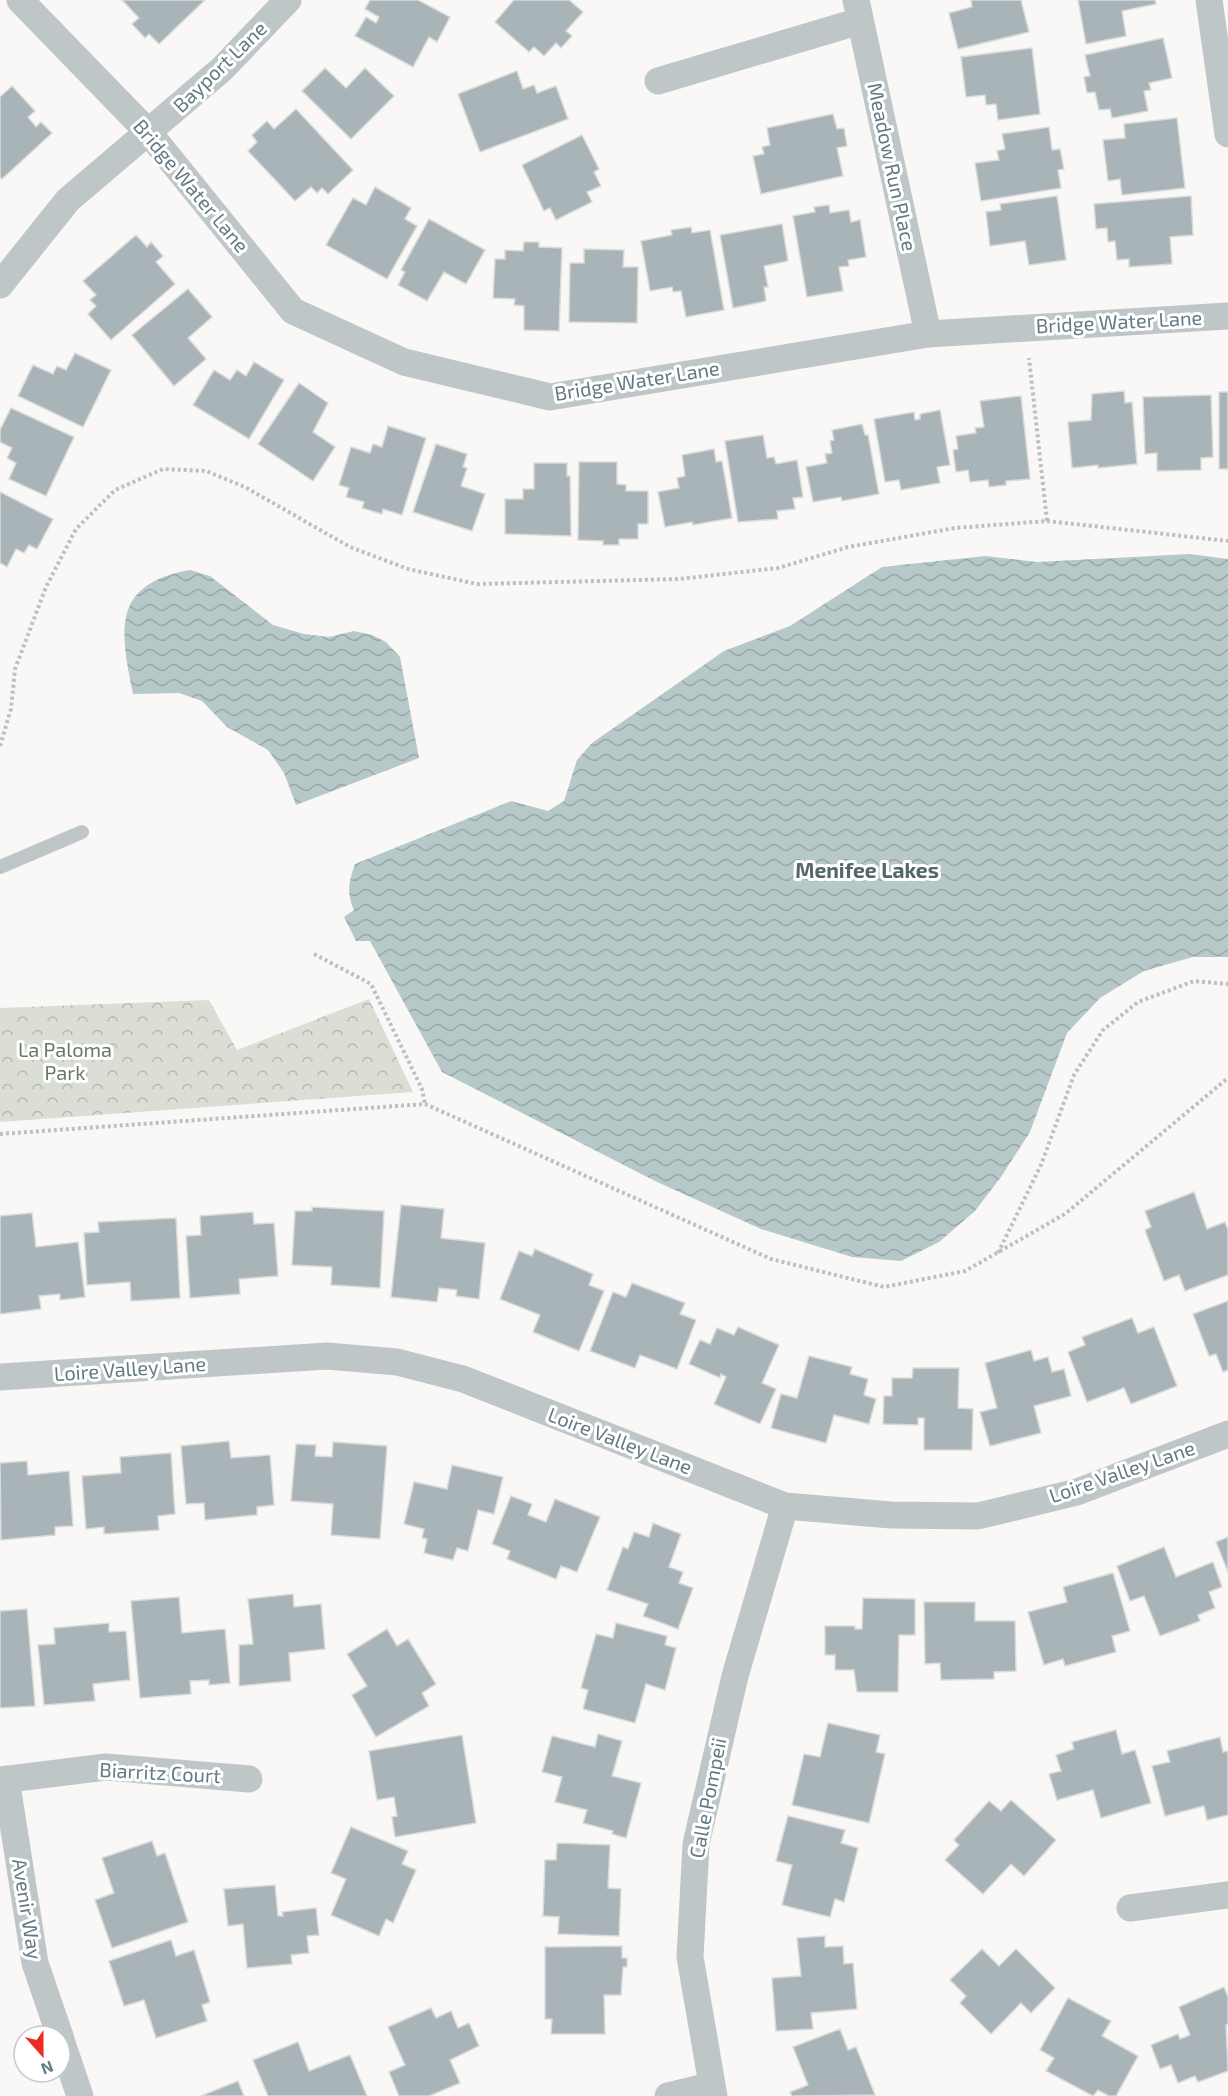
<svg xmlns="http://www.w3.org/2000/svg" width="1228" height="2096" font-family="'Exo 2',sans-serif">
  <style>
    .forest { fill: url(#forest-crowns) }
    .water { fill: url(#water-waves) }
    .building { fill: #a8b4b8; stroke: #dadad8; stroke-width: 1.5 }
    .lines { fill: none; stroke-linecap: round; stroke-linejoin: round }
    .path { stroke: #bbc0c2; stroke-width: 4; stroke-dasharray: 3 3; stroke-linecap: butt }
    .service { stroke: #bfc6c8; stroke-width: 14 }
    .minor { stroke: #bfc6c8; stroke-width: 27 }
    .labels { text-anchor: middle; stroke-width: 6; stroke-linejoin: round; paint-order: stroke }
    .street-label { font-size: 20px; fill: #627a83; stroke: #fff }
    .park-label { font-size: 20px; fill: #6a7a61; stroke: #fff }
    .neighbourhood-label { font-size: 21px; font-weight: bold; fill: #54676d; stroke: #fff }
  </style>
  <defs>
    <pattern id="forest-crowns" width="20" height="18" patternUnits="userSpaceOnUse" patternTransform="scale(1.5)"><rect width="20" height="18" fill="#daded5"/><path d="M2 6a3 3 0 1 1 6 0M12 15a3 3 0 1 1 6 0" fill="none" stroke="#b4b9b2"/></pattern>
    <pattern id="water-waves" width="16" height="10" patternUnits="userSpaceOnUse" patternTransform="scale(1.5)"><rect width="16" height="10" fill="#b7c8c9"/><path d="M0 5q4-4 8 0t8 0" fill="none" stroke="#98a7a9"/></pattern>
  </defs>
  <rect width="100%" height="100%" fill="#f9f8f6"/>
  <path class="forest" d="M369,999L413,1092L0,1122V1008L209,1000L237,1050Z"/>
  <g class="water">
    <path d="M1190,554L1228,559V957H1193L1144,971L1100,998L1067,1033L1030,1132L1001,1177L975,1211L939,1242L901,1261L852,1257L761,1229L655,1181L442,1072L370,941H356L344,917L354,910C346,893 349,881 355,864L511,801L548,811L564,801L577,760L592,743L724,651L790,626L882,567L985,556L1037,562Z"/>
    <path d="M190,570L210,576L273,625L304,634L329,637L354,631L372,635L386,642L400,657L419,758L296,805L284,773L268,750L227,727L202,701L179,693L133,694C120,630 111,584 190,570Z"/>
  </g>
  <g class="building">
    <path d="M122,0H205L159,44L149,34L145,38L132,24L139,18Z"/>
    <path d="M370,0H418L450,17L437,42L429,37L413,67L355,36L366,17L376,23L379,17L365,9Z"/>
    <path d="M514,0H569L583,12L566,31L572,36L561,48L556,43L544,56L534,47L529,52L495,22Z"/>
    <path d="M971,0H1021L1029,32L958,49L949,13L972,7Z"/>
    <path d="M1078,0H1155L1156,4L1122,11L1126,36L1086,44Z"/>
    <path d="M1163,38L1172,78L1149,83L1151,90L1144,91L1148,111L1112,118L1110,109L1099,110L1095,92L1087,93L1084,77L1090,76L1085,55Z"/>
    <path d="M1032,48L1040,114L998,120L996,104L986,105L985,95L966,97L961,57Z"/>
    <path d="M325,68L346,88L365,68L394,96L351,139L302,91Z"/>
    <path d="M517,71L523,89L534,85L537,93L556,86L568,119L480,152L458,94Z"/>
    <path d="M12,86L35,111L28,117L36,127L41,122L52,133L2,179L0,177V97Z"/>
    <path d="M296,109L353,170L328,194L322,188L317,193L311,187L295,201L248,151L257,142L252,135L267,121L274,129Z"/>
    <path d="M833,114L837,129L844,128L847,146L837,148L843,176L761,194L753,156L764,154L762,147L770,145L767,128Z"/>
    <path d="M1177,118L1185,188L1122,195L1120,179L1108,181L1103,140L1125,138L1124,124Z"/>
    <path d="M1049,127L1052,150L1060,149L1064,169L1058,170L1061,188L981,201L975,163L999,160L997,151L1005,149L1002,134Z"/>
    <path d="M582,135L599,169L594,172L601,186L587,192L592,202L556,220L550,208L544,211L522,165Z"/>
    <path d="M375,187L411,208L405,219L417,226L387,279L326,245L353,198L366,205Z"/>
    <path d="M1057,196L1066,260L1029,265L1025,241L990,246L986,212L1001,210L1000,204Z"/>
    <path d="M1191,196L1193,235L1170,237L1172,264L1129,267V259L1117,260L1115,241L1108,242L1107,228L1096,229L1094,204Z"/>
    <path d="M829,205L830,213L849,210L851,222L860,220L866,257L848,260L849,266L839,267L843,291L807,297L793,216L815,212L814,207Z"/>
    <path d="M429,219L485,250L466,284L444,272L427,301L398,285L405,272L401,270Z"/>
    <path d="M782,224L788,261L764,266L768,287H764L766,301L733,308L720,235Z"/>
    <path d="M691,227L692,233L710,230L724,310L686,317L681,291L673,292L672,287L650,291L641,241L672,235L671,230Z"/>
    <path d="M136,235L147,247L151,242L163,256L156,262L175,284L111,340L88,314L96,306L90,300L96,295L83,281Z"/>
    <path d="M524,242H539V247L562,248L559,331L524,330V306L514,305L515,299L493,298L495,259H505V250L523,251Z"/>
    <path d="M584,249L624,250L623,267H638L637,323L569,322L570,263H584Z"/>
    <path d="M188,289L212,317L188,338L206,359L174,386L132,335Z"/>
    <path d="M75,353L111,370L83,427L18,396L33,365L53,374L57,366L66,370Z"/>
    <path d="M254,362L284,380L249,439L193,405L214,370L230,380L237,370L246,376Z"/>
    <path d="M299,383L328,403L313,432L335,447L313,481L258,444Z"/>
    <path d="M1124,391L1125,403L1132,402L1137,464L1098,468V465L1072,468L1068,422L1091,420L1092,394Z"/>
    <rect x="1219" y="392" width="9" height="77"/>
    <path d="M1211,395L1213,457L1201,458V470L1157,471V453L1145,454L1143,397Z"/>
    <path d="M1021,396L1030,479L1006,481V485L989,487L988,480L970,482L968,470L956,472L953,450L958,449L956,436L976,433L975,428L984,427L980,401Z"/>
    <path d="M11,408L74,437L46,496L9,479L16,463L7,458L12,448L0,442V430Z"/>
    <path d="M940,410L950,465L937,467L940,483L901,490L899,480L885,482L874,419L914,412L915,420L920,419V414Z"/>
    <path d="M862,424L865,435H868L879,494L842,501L841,497L813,502L806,467L827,463L825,454L832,453L830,441L834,440L832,430Z"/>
    <path d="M388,426L426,438L402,515L383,509L382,514L362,508L364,502L346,497L349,488L339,485L351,447L370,453L373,444L382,447Z"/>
    <path d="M763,435L767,458L774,457L776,464L797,460L803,497L793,498L795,509L777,511L778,519L738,522L725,441Z"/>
    <path d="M436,444L467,454L463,467L467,468L461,486L485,494L472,531L413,512Z"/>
    <path d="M714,449L716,462L722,461L732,518L693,525L692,522L665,527L658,492L679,488L677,478L685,476L682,455Z"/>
    <path d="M579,462H617V484L626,485V491H648V524H638V539H619V545H603V541L578,540Z"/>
    <path d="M534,463H567V476H570L571,536L505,534V499H523V489H534Z"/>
    <path d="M0,492L53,519L37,549L29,545L24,553L16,549L7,567L0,563Z"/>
    <path d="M1194,1192L1207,1229L1225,1222L1228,1230V1275L1185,1291L1179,1275L1164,1281L1145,1230L1151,1227L1145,1211Z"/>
    <path d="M401,1205L444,1209L441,1238L485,1243L479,1299L456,1296L457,1290L439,1288L437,1302L391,1297Z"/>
    <path d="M312,1207L384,1211L380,1288L331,1285L332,1267L292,1265L295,1211H312Z"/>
    <path d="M253,1212L254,1224L274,1223L278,1276L239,1279L240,1294L190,1298L186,1236L201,1235L200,1216Z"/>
    <path d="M32,1213L36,1247L78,1242L85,1297L60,1300V1294L39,1296L41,1309L0,1314V1216Z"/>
    <path d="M176,1218L180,1298L131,1301L130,1282L87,1285L84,1233L99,1232L98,1222Z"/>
    <path d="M535,1249L593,1274L589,1285L604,1291L579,1351L533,1332L540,1315L500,1299L519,1251L532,1256Z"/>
    <path d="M632,1283L685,1303L680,1314L696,1320L677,1369L640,1355L635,1368L590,1351L613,1292L626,1297Z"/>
    <path d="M1228,1301V1370L1223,1372L1216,1354L1209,1356L1193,1314Z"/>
    <path d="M1132,1318L1138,1333L1154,1327L1177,1386L1131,1404L1124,1388L1087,1402L1068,1352L1085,1345L1082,1337Z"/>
    <path d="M738,1327L779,1345L762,1383L776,1389L760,1424L714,1404L726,1377L721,1374L720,1378L689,1364L700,1340L710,1344L717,1328L734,1335Z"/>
    <path d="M1031,1350L1034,1361L1048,1357L1052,1372L1064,1369L1071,1396L1034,1406L1041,1433L990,1446L980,1412L997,1408L985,1363Z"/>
    <path d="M809,1356L852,1367L850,1374L868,1379L864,1395L876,1399L869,1424L834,1415L826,1443L771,1428L781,1394L797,1398Z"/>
    <path d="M913,1368H959L958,1408L973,1409L972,1450H924V1418H918V1425L883,1424L884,1396H892V1378H912Z"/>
    <path d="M229,1441L231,1458L270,1455L274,1505L257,1507V1515L205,1520L204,1503L186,1504L181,1446Z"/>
    <path d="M333,1442L387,1446L380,1539L331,1535L333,1504L291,1501L296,1444L316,1445L315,1456L332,1457Z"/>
    <path d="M171,1453L175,1514L158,1516L159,1530L104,1534V1527L86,1529L82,1476L121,1473L120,1457Z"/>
    <path d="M27,1461L28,1475L69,1471L73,1526L55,1527V1535L1,1540L0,1463Z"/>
    <path d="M452,1465L503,1477L494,1514L478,1510L468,1551L457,1548L453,1560L424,1553L427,1539L422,1538L424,1529L404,1524L414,1482L447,1489Z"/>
    <path d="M511,1496L532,1504L528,1515L546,1522L555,1499L600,1517L577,1572L561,1566L556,1579L507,1559L510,1551L492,1544Z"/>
    <path d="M653,1523L681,1534L669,1567L683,1572L679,1583L693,1588L678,1629L643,1616L648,1604L607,1590L623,1547L628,1549L634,1532L649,1537Z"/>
    <path d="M1228,1537V1572L1216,1542Z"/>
    <path d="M1164,1547L1176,1577L1213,1562L1222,1587L1209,1592L1215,1608L1198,1615L1200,1621L1160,1636L1144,1596L1130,1601L1117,1566Z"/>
    <path d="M1113,1573L1130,1631L1112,1636L1116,1652L1065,1666L1063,1659L1044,1665L1028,1612L1067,1602L1063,1587Z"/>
    <path d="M293,1594L294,1607L321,1604L325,1649L289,1653L291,1681L239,1686V1645L253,1644L248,1599Z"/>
    <path d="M179,1597L182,1633L225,1629L230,1683L209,1685V1680L190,1681L191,1694L140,1698L131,1601Z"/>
    <path d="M863,1598L915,1599V1635H899L898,1692H857L854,1670H835V1655H825V1626H855V1629H862Z"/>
    <path d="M924,1602H975V1621H1015L1016,1671L994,1672V1679L941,1680L940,1663L925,1664Z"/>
    <path d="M27,1609L35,1706L0,1708V1611Z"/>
    <path d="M109,1623V1632L126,1631L130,1680L93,1684L95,1701L44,1705L38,1645L55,1644L54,1628Z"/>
    <path d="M616,1623L667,1636L665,1645L676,1648L665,1690L646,1684L635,1723L583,1709L588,1690L581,1688L596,1634L613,1638Z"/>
    <path d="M387,1629L397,1646L408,1639L436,1684L422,1693L429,1706L376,1737L352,1695L367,1686L347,1654Z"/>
    <path d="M828,1723L880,1735L876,1752L885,1754L869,1823L792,1805L804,1754L820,1757Z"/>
    <path d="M1116,1730L1122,1754L1135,1750L1151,1803L1101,1818L1093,1790L1057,1800L1049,1774L1061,1771L1056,1755L1074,1749L1072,1742Z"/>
    <path d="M598,1734L622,1741L612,1776L641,1783L626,1838L612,1834L613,1831L583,1823L587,1810L555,1802L562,1777L542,1772L552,1736L595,1747Z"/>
    <path d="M462,1735L476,1823L395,1837L392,1817L397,1816L394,1797L377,1800L369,1751Z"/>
    <path d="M1220,1737L1223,1752L1228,1751V1815L1207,1820L1204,1806L1165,1816L1152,1766L1170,1762L1167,1751Z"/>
    <path d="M1011,1800L1056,1840L1024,1876L1011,1864L983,1894L945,1860L959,1845L954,1840L989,1801L1001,1811Z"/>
    <path d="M788,1816L845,1830L841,1843L858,1848L844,1902L835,1899L830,1917L782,1905L792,1865L776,1861Z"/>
    <path d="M351,1827L408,1851L402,1864L416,1870L393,1923L386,1919L379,1936L331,1915L346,1879L331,1873Z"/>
    <path d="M152,1841L157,1856L165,1853L188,1922L112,1948L95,1900L114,1893L102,1858Z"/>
    <path d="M557,1843L610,1845L608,1888L621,1889L619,1936L558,1934L559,1917L543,1916L545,1860H556Z"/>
    <path d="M275,1885L278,1916H283L282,1912L316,1908L319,1935L307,1936L309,1953L291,1955L292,1964L247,1968L243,1924L228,1926L224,1889Z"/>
    <path d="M825,1936V1947L843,1946L844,1964L853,1963L857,2009L811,2013L813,2029L776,2031L772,1978L801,1976L797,1938Z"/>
    <path d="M171,1940L176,1956L194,1950L210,2002L202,2005L207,2021L156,2038L144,2000L124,2006L109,1961Z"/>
    <path d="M622,1946V1958H627V1967H623L621,1995H604L605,2034H551L552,2019H545V1947Z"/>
    <path d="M982,1949L999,1966L1016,1949L1055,1988L1031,2013L1021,2003L991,2034L960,2003L966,1996L950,1980Z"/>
    <path d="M1224,1987L1228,1997V2024L1226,2025L1228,2071L1198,2082L1195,2076L1178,2083L1171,2065L1160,2069L1151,2045L1178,2034L1180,2039L1190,2035L1179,2007Z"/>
    <path d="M1068,1998L1111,2021L1102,2036L1138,2056L1116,2096H1109L1098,2090L1093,2096L1046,2071L1054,2058L1040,2050Z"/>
    <path d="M431,2008L436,2018L451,2011L458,2028L469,2023L479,2046L450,2060L460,2083L429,2096H399L389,2072L405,2065L388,2027Z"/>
    <path d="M840,2029L848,2050L856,2047L875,2095L792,2096L790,2092L808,2085L793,2047Z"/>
    <path d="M298,2042L309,2071L350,2055L367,2096H268L253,2060Z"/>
    <path d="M238,2081L244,2096H201Z"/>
  </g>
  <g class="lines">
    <g class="path">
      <path d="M1047,521L1228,541"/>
      <path d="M0,746L11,709L15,669L46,587L76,529L115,490L163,469L206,471L245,487L350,547L408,569L477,584L679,579L778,568L848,547L955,528L1047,521L1029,358"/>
      <path d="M314,954L371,984L422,1089L425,1104"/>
      <path d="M0,1134L425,1104L771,1259L884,1287L965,1271L1065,1214L1228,1078"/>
      <path d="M998,1253L1041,1165L1074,1075L1103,1030L1138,1002L1194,981L1228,984"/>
    </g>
    <path class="service" d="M0,867L82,832"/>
    <g class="minor">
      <path d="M20,0L149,133L293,311L404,362L550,397L928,334L1228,316"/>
      <path d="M856,0L928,334"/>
      <path d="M1209,0L1228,134"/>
      <path d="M658,81L860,21"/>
      <path d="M0,285L68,200L222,69L288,0"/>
      <path d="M0,1377L327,1356L397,1362L463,1379L785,1506L891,1515L978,1516L1077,1492L1228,1434"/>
      <path d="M6,1779L35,1963L60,2036"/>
      <path d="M0,1780L106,1767L249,1779"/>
      <path d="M1130,1908L1228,1895"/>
      <path d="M60,2037L80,2096"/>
      <path d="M668,2096L710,2086"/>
      <path d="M714,2096L690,1957L696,1844L735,1676L785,1506"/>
    </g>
  </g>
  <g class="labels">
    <g class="street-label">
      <text transform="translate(220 67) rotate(-44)" y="7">Bayport Lane</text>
      <text transform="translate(892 167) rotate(78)" y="7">Meadow Run Place</text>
      <text transform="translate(191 186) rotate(50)" y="7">Bridge Water Lane</text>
      <text transform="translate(1119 322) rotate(-3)" y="7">Bridge Water Lane</text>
      <text transform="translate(637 381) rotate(-9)" y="7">Bridge Water Lane</text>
      <text transform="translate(130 1369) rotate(-4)" y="7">Loire Valley Lane</text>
      <text transform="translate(620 1441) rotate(21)" y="7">Loire Valley Lane</text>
      <text transform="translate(1122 1472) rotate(-19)" y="7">Loire Valley Lane</text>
      <text transform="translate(160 1773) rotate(3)" y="7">Biarritz Court</text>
      <text transform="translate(708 1798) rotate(-79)" y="7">Calle Pompeii</text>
      <text transform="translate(27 1909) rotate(81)" y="7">Avenir Way</text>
    </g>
    <g class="park-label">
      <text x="65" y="1057">La Paloma<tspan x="65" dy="23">Park</tspan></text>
    </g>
    <g class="neighbourhood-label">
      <text x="867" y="878">Menifee Lakes</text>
    </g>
  </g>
  <g transform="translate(42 2054) rotate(159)"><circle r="28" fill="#ffffff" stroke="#c0cacd" stroke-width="1.5"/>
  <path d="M0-4.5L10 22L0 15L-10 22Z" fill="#ec2e22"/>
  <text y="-9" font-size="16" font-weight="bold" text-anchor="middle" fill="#627a83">N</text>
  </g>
</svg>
